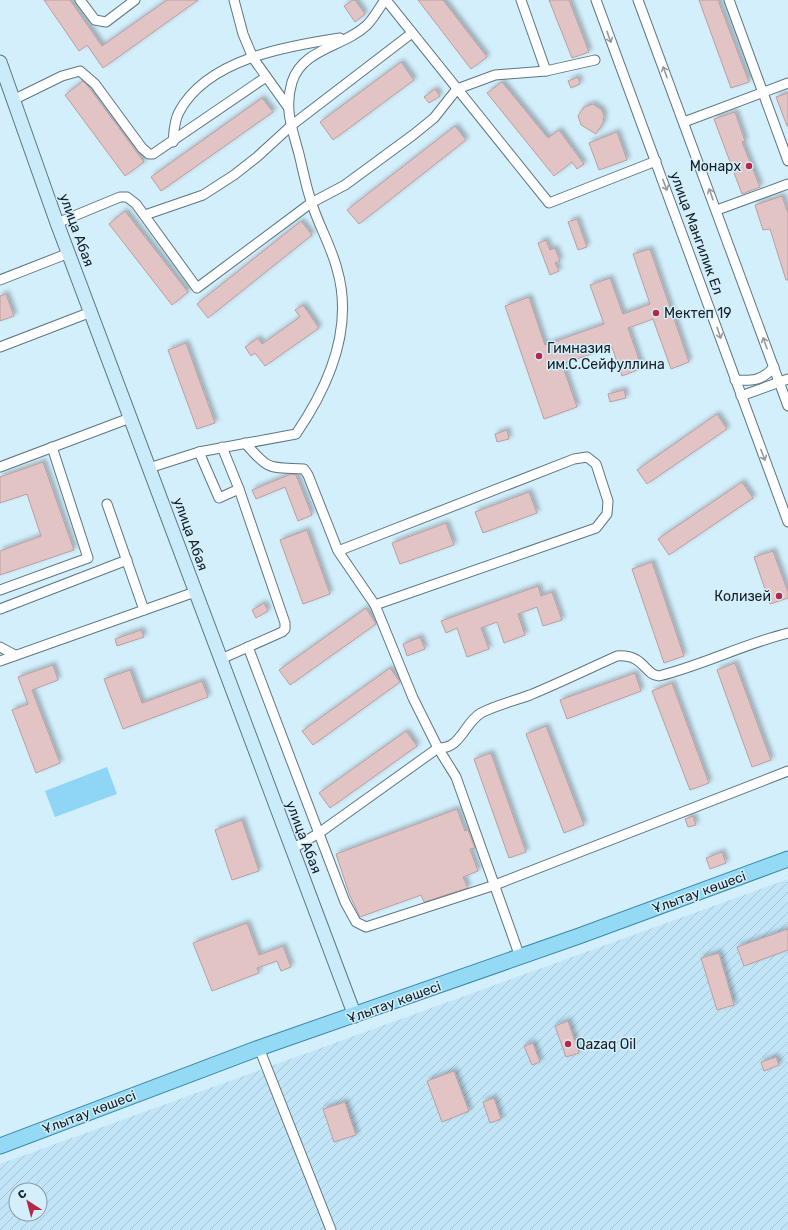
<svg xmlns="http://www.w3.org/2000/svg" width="788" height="1230" font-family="Rubik,sans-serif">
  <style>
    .industrial { fill: url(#industrial-furrows); fill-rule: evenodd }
    .pitch { fill: #8fd5f5 }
    .building { fill: #e2c4c5; stroke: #bb9ea0; filter: url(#shadow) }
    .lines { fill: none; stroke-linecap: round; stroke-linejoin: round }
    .street-casing { stroke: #5d7682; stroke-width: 11 }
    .secondary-casing { stroke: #5d7682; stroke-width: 15 }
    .primary-casing { stroke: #3b88a8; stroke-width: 17 }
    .street { stroke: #fff; stroke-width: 9 }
    .secondary { stroke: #caecfa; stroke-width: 13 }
    .primary { stroke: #95daf5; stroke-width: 15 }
    .oneway { stroke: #969a9c }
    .poi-dot { fill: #b72647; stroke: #d3effc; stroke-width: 1.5 }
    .labels { text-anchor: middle; stroke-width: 3; stroke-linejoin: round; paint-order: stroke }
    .poi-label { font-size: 14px; fill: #151f24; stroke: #d3effc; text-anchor: start }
    .street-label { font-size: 14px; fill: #151f24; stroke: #d3effc }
  </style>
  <defs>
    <pattern id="industrial-furrows" width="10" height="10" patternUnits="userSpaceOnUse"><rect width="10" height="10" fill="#c1e4f6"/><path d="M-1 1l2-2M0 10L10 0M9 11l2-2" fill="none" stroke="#a5c3d3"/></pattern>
    <filter id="shadow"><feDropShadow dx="3" dy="-3" stdDeviation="2" flood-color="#0004"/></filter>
  </defs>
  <rect width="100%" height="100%" fill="#d3effc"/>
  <path class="industrial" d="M788,879V1230H0V1164ZM16,1190H40V1214H16Z"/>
  <path class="pitch" d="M107,767L117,794L55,817L45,791Z"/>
  <g class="building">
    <path d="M44,0H70L102,46L167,0H198L103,68L87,45L79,51Z"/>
    <path d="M353,0H355L365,14L355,22L344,6Z"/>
    <path d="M418,0H443L487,57L471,69Z"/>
    <path d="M549,0H569L589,52L572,58Z"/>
    <path d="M699,0H718L749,82L731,88Z"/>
    <path d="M401,62L414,80L333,140L320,122Z"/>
    <path d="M578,77L580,84L571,88L568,81Z"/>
    <path d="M83,81L88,86L144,162L125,176L65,95Z"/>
    <path d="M502,82L548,138L559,130L584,164L577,169L572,162L554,176L487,93Z"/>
    <path d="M435,89L440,96L429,103L424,97Z"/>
    <path d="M788,93V126H787L776,97Z"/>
    <path d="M262,98L273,112L161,191L151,177Z"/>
    <path d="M593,104L602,110L604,116L603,123L596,134L581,125L578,116L584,107Z"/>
    <path d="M735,112L745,141L742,142L760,187L742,194L714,119Z"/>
    <path d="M455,126L466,140L359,224L347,210Z"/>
    <path d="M617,132L627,160L599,170L589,143Z"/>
    <path d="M782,196L788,213V280H786L770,229L763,230L755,205Z"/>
    <path d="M125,211L188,292L172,305L109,224Z"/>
    <path d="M577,219L587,247L578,250L568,222Z"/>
    <path d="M301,221L312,235L208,318L197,304Z"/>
    <path d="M546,240L550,250L555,248L560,261L555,263L559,271L550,275L538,243Z"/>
    <path d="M650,249L689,362L671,369L653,319L628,328L642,368L622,376L612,347L562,364L577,407L544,419L505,306L529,297L545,345L604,324L590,285L610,278L623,314L650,304L633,254Z"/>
    <path d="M6,294L14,316L0,321V296Z"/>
    <path d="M303,305L319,328L265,366L255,353L251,356L245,347L258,338L262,344L300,317L295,310Z"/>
    <path d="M186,343L215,423L197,429L168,350Z"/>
    <path d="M624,390L626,398L610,402L608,394Z"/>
    <path d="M717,414L727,429L647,484L637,470Z"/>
    <path d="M507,430L509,439L497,442L495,434Z"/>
    <path d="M43,462L74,550L0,575V551L41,536L27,494L0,503V477Z"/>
    <path d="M291,474L296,475L312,515L298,521L285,487L256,499L252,490Z"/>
    <path d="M742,482L753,498L669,555L658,539Z"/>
    <path d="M529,492L537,513L483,533L475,512Z"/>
    <path d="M446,523L454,545L400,564L392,543Z"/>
    <path d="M307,530L330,594L303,604L280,540Z"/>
    <path d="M773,551L788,592V598L770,604L754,557Z"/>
    <path d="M652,562L684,656L664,663L632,569Z"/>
    <path d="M538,586L541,596L552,592L562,620L543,626L537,607L518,614L525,635L504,643L497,622L481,628L489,649L467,657L457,628L446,633L441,621Z"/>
    <path d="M264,603L268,611L256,618L252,610Z"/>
    <path d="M366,608L376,624L290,685L279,670Z"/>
    <path d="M141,630L144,637L117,646L115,639Z"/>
    <path d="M420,637L425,649L407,656L403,644Z"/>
    <path d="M735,663L771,760L752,767L717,670Z"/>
    <path d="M53,665L58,680L32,690L60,763L36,773L12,710L28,704L18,677Z"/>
    <path d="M390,668L400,682L313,745L302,731Z"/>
    <path d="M130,670L142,703L202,681L208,697L123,729L104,679Z"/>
    <path d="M635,673L641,691L567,719L560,700Z"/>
    <path d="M672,683L709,783L690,790L652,691Z"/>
    <path d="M546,726L584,825L564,833L526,734Z"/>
    <path d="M406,731L417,746L330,808L319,793Z"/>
    <path d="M491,753L526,852L509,858L474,759Z"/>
    <path d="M457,809L465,831L468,830L475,848L470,849L478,871L463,877L468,888L424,902L421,895L360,917L350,896L336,854Z"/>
    <path d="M693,816L696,825L688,827L685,819Z"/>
    <path d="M242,820L259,871L232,880L215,830Z"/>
    <path d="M722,852L726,863L710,869L706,858Z"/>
    <path d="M247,923L259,955L283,946L291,967L281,971L277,961L257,968L259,973L212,991L193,943Z"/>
    <path d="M788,929V950L744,966L737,947Z"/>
    <path d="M719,953L734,1005L717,1010L701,958Z"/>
    <path d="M568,1021L579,1053L566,1057L555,1026Z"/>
    <path d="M533,1043L540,1062L532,1065L524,1046Z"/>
    <path d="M776,1057L779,1065L764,1071L761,1062Z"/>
    <path d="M454,1071L469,1111L442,1122L427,1081Z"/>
    <path d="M494,1098L501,1119L490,1123L483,1102Z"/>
    <path d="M345,1102L356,1135L334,1142L323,1109Z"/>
  </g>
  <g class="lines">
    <defs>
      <g id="street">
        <path d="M80,0L95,20L106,22L135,0"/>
        <path d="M234,0L243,34L253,58L288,107"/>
        <path d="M386,0L549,203L656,161"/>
        <path d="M521,0L546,71"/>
        <path d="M596,0L788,522"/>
        <path d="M638,0L788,406"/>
        <path d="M729,0L788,161"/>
        <path d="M13,100L62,76L80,71L95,84L142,148L149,154H153L266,77"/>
        <path d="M684,122L788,83"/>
        <path d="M173,142C174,132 174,121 179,112C207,59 287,46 340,38"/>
        <path d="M717,210L788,184"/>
        <path d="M145,215L203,195L234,175L257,157L292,125L412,33"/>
        <path d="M57,223L120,197H127L136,204L197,288L311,203L345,185L413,135L434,118L457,89L495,75L546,71L595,60"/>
        <path d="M0,280L69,253"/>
        <path d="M0,347L91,312"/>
        <path d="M735,380C752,381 762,381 774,367"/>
        <path d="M741,396L788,379"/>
        <path d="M245,443C270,471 267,467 304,469L308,475L338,551L375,605L596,528L607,514L608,501L596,464L587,457L574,459L338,551"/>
        <path d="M222,447L239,489"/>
        <path d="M199,452L219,498L239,489L285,623V629L282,632L221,659"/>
        <path d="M0,467L130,418"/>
        <path d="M149,468L199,452L296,434C329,386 354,327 337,269C331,246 319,226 312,204C306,187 303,170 299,154C292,128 284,109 292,82C303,48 344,47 367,25C374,18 379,8 385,0"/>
        <path d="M107,504L144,610"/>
        <path d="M0,590L88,558L52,447"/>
        <path d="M375,605L413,698L438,748C461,749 464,723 481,713C496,705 514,701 530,695C559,683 588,669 617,656C645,654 644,675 659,676C703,665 744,644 788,633"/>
        <path d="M0,609L127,560"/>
        <path d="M0,647L15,655"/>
        <path d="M248,647L345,902L356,922L366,927L495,885L788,771"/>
        <path d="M0,661L195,592"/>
        <path d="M292,849L319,833L438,748L456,777L520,957"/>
        <path d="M259,1048L331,1230"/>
      </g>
      <path id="secondary" d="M0,62L57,223L355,1016"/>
      <path id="primary" d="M0,1146L259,1048L579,936L788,859"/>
    </defs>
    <use href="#street" class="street-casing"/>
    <use href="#secondary" class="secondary-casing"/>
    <use href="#primary" class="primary-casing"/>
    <use href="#street" class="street"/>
    <use href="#secondary" class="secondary"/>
    <use href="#primary" class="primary"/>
  </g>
  <defs><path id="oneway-shaft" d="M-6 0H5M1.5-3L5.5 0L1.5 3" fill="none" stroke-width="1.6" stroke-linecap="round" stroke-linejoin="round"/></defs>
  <g class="oneway">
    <use href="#oneway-shaft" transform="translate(609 37) rotate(70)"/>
    <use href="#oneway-shaft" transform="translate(665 72) rotate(-110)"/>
    <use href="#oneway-shaft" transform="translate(665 185) rotate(69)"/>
    <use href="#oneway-shaft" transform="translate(711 194) rotate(-110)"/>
    <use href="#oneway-shaft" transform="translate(719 333) rotate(71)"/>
    <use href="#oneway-shaft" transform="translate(765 343) rotate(-110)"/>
    <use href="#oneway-shaft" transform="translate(763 455) rotate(69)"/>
  </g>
  <g class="poi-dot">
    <circle cx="749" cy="166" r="4"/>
    <circle cx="656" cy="313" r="4"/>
    <circle cx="539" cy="356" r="4"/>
    <circle cx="779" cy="596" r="4"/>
    <circle cx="568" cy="1044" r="4"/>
  </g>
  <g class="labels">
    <g class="poi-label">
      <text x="741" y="171" text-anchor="end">Монарх</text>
      <text x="664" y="318">Мектеп 19</text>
      <text x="547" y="353">Гимназия<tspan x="547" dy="16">им.С.Сейфуллина</tspan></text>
      <text x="771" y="601" text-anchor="end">Колизей</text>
      <text x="576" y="1049">Qazaq Oil</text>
    </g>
    <g class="street-label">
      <text transform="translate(77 230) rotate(70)" y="5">улица Абая</text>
      <text transform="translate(697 233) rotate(70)" y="5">улица Мангилик Ел</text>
      <text transform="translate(191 534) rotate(70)" y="5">улица Абая</text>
      <text transform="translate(304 837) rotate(69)" y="5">улица Абая</text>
      <text transform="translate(699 892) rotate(-20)" y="5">Ұлытау көшесі</text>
      <text transform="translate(394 1002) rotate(-20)" y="5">Ұлытау көшесі</text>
      <text transform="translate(89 1112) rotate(-21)" y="5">Ұлытау көшесі</text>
    </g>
  </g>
  <g transform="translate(28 1202) rotate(324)"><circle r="19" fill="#d3effc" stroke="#879ca6"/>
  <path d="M0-3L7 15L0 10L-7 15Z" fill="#b72647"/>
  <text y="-6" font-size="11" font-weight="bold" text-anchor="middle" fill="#151f24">С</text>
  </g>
</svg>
